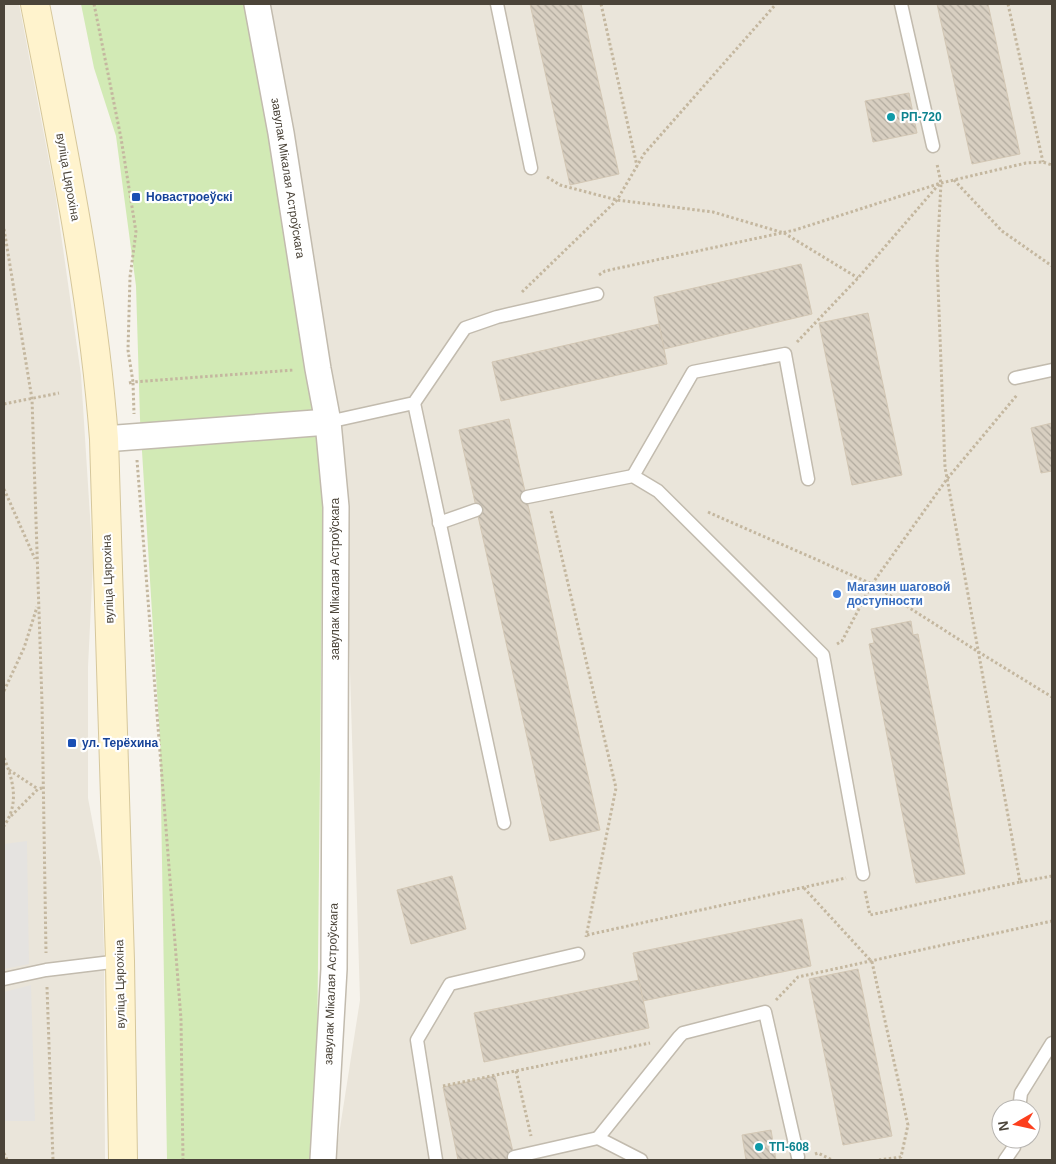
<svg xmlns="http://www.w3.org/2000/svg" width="1056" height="1164" font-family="Arial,sans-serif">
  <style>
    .residential { fill: #eae5da; fill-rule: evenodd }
    .green { fill: #d2eab5 }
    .parking { fill: #e5e3e0 }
    .building { fill: url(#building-back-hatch); stroke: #d3c7b4 }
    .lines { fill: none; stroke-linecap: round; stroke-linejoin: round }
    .service-casing { stroke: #c2bbae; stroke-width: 15 }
    .minor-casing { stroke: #c2bbae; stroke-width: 28 }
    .secondary-casing { stroke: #d6c79b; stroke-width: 30 }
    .path { stroke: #c4b79f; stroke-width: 3; stroke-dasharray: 2.5 2.5; stroke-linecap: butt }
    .service { stroke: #fff; stroke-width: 12 }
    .minor { stroke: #fff; stroke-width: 25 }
    .secondary { stroke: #fff3cd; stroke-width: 28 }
    .culture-dot { fill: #0f9aa8; stroke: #fff; stroke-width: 2 }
    .transit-dot { fill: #1a4fb4; stroke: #fff; stroke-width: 2 }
    .shop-dot { fill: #3f7fe0; stroke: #fff; stroke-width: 2 }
    .labels { text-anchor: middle; stroke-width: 4.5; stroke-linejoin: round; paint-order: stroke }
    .culture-label { font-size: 12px; font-weight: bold; fill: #0d838f; stroke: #fff; text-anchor: start }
    .street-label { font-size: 12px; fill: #4b4439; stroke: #fff }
    .transit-label { font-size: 12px; font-weight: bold; fill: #164399; stroke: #fff; text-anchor: start }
    .shop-label { font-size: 12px; font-weight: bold; fill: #366cbe; stroke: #fff; text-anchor: start }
  </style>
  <defs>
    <pattern id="building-back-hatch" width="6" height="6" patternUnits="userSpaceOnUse" patternTransform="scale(1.25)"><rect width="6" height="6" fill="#d8cfc1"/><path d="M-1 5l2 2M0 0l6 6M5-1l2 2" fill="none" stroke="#b1aa9e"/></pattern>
  </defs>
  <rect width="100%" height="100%" fill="#f6f3ec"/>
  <g class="residential">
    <path d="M4,4H19L55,192L81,375L93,563L88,667V798L101,867L104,952L105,1160H4Z"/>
    <path d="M266,4H1052V1160H335L360,1000L344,474ZM1001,1109H1031V1139H1001Z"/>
  </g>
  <path class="green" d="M81,4H249L280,152L323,482L317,1057L310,1160H167L160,741L140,419L136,286L116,136L94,68Z"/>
  <g class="parking">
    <path d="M27,841L29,964L4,969V844Z"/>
    <path d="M31,985L35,1121H4V992Z"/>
  </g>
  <g class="building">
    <path d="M530,4H581L619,174L570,185Z"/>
    <path d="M937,4H988L1020,154L972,164Z"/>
    <path d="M909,93L917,133L873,142L865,101Z"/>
    <path d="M801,264L812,314L664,349L654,297Z"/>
    <path d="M868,313L902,475L852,485L819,323Z"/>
    <path d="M659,324L667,364L501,401L492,362Z"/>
    <path d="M509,419L600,830L550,841L459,430Z"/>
    <path d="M1052,423V471L1041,473L1031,428Z"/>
    <path d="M911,621L913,635L918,634L965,874L916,883L869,644L874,643L871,629Z"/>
    <path d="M452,876L466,929L411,944L397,890Z"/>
    <path d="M802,919L811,966L643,1001L633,953Z"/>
    <path d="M858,969L892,1136L843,1145L809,979Z"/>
    <path d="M639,980L649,1028L484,1062L474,1013Z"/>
    <path d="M495,1076L515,1160H458L443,1087Z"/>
    <path d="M771,1130L776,1160H746L742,1135Z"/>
  </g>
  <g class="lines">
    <defs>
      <g id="service">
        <path d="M497,4L531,168"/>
        <path d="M901,4L933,146"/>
        <path d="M1015,378L1052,370"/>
        <path d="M414,403L504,823"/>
        <path d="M328,422L414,403L465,328L497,317L597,294"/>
        <path d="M633,476L693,372L785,354L808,479"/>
        <path d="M527,497L633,476L658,491L823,655L863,874"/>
        <path d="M439,523L476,510"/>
        <path d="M4,979L46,970L120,961"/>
        <path d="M1019,1109L1021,1093L1052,1043"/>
        <path d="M514,1157L598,1138"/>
        <path d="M436,1160L417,1040L450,984L578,954"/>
        <path d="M641,1160L598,1138L679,1037L683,1033L765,1012L798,1157"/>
        <path d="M1005,1160L1014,1147L1015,1139"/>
      </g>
      <g id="minor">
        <path d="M257,4L281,133L318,369L328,422L336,507L334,969L323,1160"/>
        <path d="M104,439L328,422"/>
      </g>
      <path id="secondary" d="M35,4C63,148 93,293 104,439L120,961L123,1160"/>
    </defs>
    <use href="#service" class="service-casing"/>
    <use href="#minor" class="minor-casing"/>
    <use href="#secondary" class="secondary-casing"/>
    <g class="path">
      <path d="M94,4L121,138L136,232L130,277L128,350L133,382L294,370"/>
      <path d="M601,4L637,166"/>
      <path d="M1008,4L1043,162"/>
      <path d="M547,177L560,185L617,200L713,212L784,233L858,278"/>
      <path d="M954,180L1002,231L1052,266"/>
      <path d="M4,229L32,399L42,703L46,953"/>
      <path d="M599,275L605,271L795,230L941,183L1026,163L1043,162L1052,165"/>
      <path d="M522,292L617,200L644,154L776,4"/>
      <path d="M797,342L858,278L940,183"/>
      <path d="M129,383L133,382L134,414"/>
      <path d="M4,404L59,393"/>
      <path d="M137,460L181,1019L183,1160"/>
      <path d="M4,489L35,559"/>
      <path d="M551,511L616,788L586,937"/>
      <path d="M708,512L872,584L977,651L1052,697"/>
      <path d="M837,644L842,641L872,584L947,479L1017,395"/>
      <path d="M4,691L24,648L37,607"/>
      <path d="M4,758C14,782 19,804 4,826"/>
      <path d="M9,770L38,789"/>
      <path d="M11,816L38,789L42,788"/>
      <path d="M1020,882L1052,876"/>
      <path d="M804,888L872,962L908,1125L901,1157L879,1160"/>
      <path d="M865,891L870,915L1020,882L945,467L937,259L941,183L937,164"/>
      <path d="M587,935L846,878"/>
      <path d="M47,987L53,1160"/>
      <path d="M776,1000L798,977L1052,921"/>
      <path d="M516,1071L531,1136"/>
      <path d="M443,1086L650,1043"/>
      <path d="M4,1153L7,1160"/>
      <path d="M815,1154L818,1153L832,1160"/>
    </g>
    <use href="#service" class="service"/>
    <use href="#minor" class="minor"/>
    <use href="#secondary" class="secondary"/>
  </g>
  <g class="culture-dot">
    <circle cx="891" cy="117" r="5"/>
    <circle cx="759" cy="1147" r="5"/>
  </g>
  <g class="transit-dot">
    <rect x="131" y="192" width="10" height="10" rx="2.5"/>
    <rect x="67" y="738" width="10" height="10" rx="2.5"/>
  </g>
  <circle class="shop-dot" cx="837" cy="594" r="5"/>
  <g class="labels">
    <g class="culture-label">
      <text x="901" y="121">РП-720</text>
      <text x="769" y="1151">ТП-608</text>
    </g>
    <g class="street-label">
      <text transform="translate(68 177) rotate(80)" y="4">вуліца Цярохіна</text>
      <text transform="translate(288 178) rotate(81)" y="4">завулак Мікалая Астроўскага</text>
      <text transform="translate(108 579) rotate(-92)" y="4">вуліца Цярохіна</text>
      <text transform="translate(335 579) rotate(-90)" y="4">завулак Мікалая Астроўскага</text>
      <text transform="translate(120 984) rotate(-91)" y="4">вуліца Цярохіна</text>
      <text transform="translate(331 984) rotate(-88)" y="4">завулак Мікалая Астроўскага</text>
    </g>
    <g class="transit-label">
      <text x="146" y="201">Новастроеўскі</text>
      <text x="82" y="747">ул. Терёхина</text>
    </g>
    <g class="shop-label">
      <text x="847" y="591">Магазин шаговой<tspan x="847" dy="14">доступности</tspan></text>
    </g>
  </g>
  <rect width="1056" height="1164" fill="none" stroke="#4b4439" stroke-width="10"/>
  <g transform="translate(1016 1124) rotate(261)"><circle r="24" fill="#ffffff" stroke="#b7b4b0"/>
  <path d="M0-4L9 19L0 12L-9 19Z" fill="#fc3f1d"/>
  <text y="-8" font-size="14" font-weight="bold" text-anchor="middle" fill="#4b4439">N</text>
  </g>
</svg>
